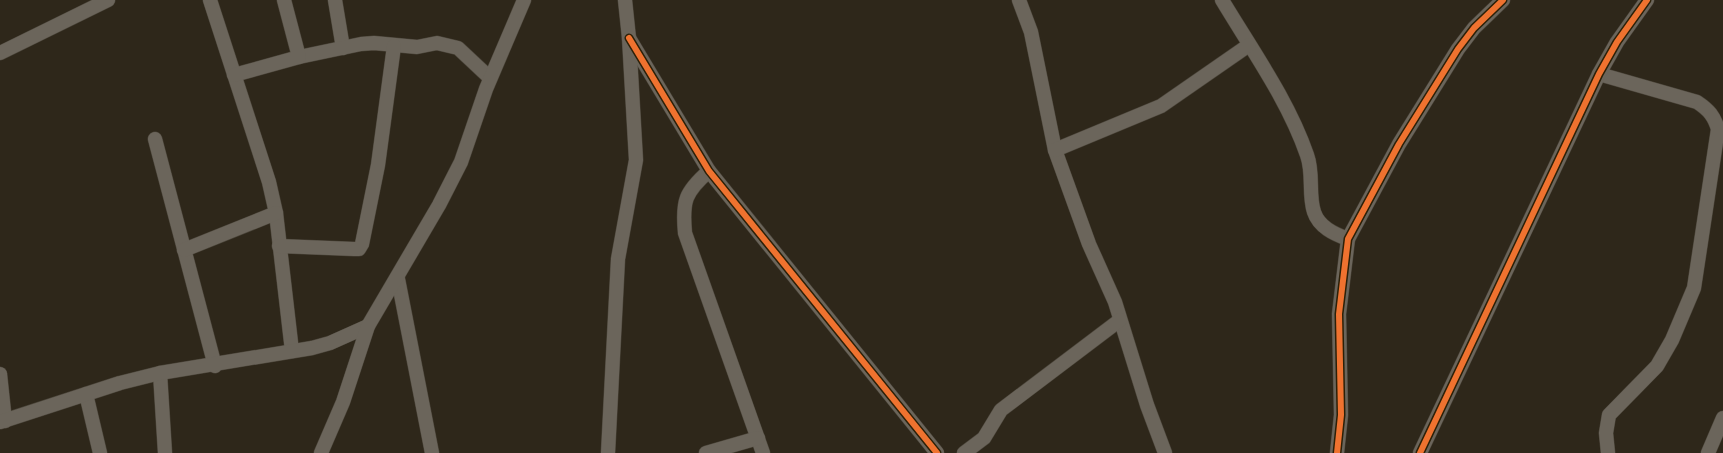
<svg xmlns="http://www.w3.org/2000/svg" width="1723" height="453" font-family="Inter,sans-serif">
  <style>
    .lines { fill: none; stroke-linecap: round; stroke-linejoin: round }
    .street-casing { stroke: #4b453a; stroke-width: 15 }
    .street { stroke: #6b655b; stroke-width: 14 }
    .cycleway-casing { stroke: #2c2008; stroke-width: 9 }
    .cycleway { stroke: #ef722f; stroke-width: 6 }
  </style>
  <rect width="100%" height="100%" fill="#2e271a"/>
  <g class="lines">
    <defs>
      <g id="street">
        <path d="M210,0L269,182L276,213L292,351"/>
        <path d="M335,0L343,48"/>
        <path d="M1019,0L1031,32L1055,150L1089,244L1115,302L1147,405L1165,453"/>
        <path d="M1222,0C1252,50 1288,100 1307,155C1314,174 1308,194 1314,212C1319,227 1334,234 1348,239"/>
        <path d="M629,38L709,171L937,453"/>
        <path d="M0,53L108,0"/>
        <path d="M299,57L361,44L374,43L417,47L437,43L458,48L490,78"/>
        <path d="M1599,74L1697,102C1709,110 1714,116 1718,129L1694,288L1672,340L1657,366L1609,415L1606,433L1608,453"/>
        <path d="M234,75L299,57L284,0"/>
        <path d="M155,139L215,366"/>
        <path d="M1055,150L1161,106L1249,45"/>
        <path d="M709,171C685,192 682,201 685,233L763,453"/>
        <path d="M279,246L354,249H359L362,244L378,165L394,46"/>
        <path d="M184,250L276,213"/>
        <path d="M398,279L432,453"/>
        <path d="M160,373L165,453"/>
        <path d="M0,374L5,421"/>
        <path d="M86,394L100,453"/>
        <path d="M0,422L120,383L160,373L312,348L330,343L368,326"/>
        <path d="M321,453L343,402L368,326L439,205L461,162L486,89L524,0"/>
        <path d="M608,453L618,259L636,160L629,38L625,0"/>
        <path d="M706,453L758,438"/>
        <path d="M964,453L984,438L1001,410L1120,320"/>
        <path d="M1337,453L1341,415L1339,314L1348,239L1399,144L1458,49L1474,28L1503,0"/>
        <path d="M1420,453L1599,74L1617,42L1647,0"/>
        <path d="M1708,453L1723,418"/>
      </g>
    </defs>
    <use href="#street" class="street-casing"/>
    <use href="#street" class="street"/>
    <defs>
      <g id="cycleway">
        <path d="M629,38L709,171L937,453"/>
        <path d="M1337,453L1341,415L1339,314L1348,239L1399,144L1458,49L1474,28L1503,0"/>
        <path d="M1420,453L1599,74L1617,42L1647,0"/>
      </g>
    </defs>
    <use href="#cycleway" class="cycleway-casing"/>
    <use href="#cycleway" class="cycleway"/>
  </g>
</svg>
